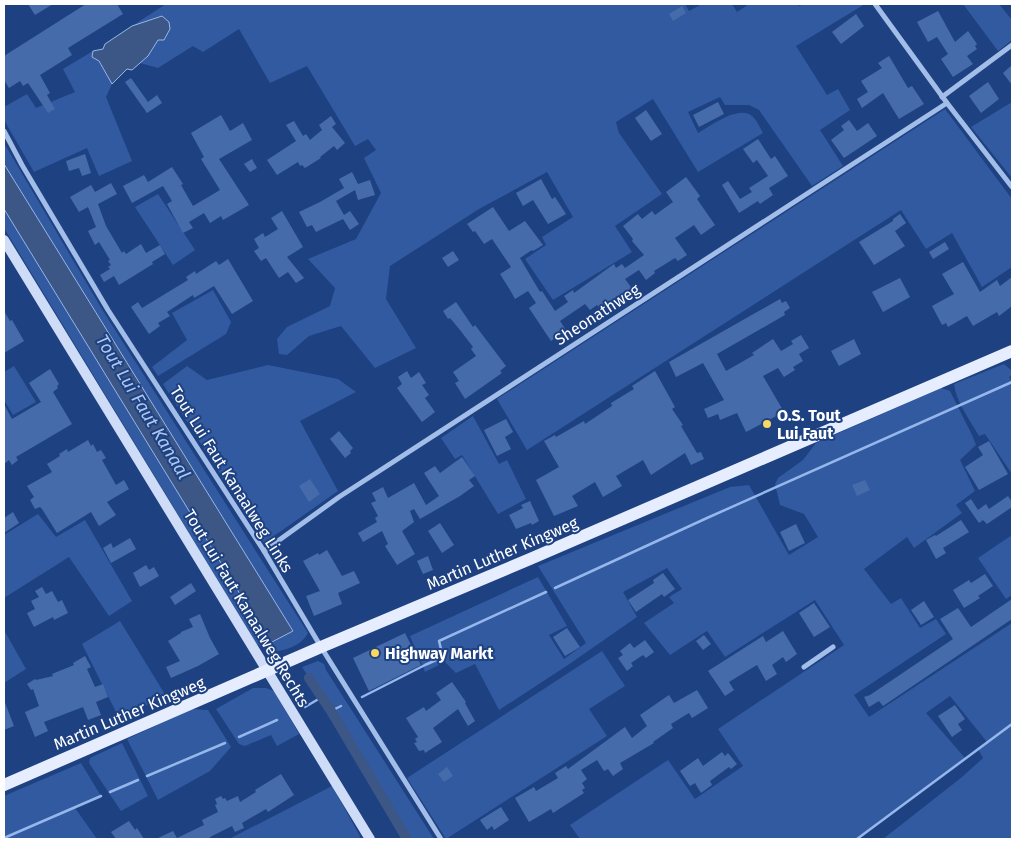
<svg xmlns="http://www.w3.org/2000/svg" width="1016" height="843" font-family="'Fira Sans',sans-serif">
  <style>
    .green { fill: #315aa0 }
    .water { fill: #3c5786; stroke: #96b7eb }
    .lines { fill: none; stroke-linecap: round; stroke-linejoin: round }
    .stream { stroke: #96b7eb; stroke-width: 2.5 }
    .canal { stroke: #3c5786; stroke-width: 10 }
    .building { fill: #466bab }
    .street { stroke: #a3bde9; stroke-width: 5 }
    .secondary { stroke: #cedcf7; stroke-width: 10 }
    .primary { stroke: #e6edfe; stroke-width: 12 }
    .poi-dot { fill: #f8d861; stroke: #1e4181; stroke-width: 2 }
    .labels { text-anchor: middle; stroke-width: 4; stroke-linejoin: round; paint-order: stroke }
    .street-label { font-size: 16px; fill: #fff; stroke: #1e4181 }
    .poi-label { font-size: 16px; font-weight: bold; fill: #fff; stroke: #1e4181; text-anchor: start }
    .water-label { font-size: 18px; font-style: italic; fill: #aec7f1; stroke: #1e4181 }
  </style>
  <rect width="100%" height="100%" fill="#1e4181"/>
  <g class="green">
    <path d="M166,4H685L689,11L702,4H732L737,12L749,4H797L799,6L804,4H865L796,46L827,95L838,89L850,110L820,130L843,166L812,186L759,110L749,105H725L720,97L688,112L698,133C711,126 738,105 752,116C757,120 760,128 763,133L698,172L653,99L616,122L619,133L662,194L615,226L632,252L553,300L525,259L546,245L542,237L573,217L547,172L479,209L390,266L386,299L416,348L375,368L341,326L309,336L287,355L279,354L277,339L287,327L330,306L335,288L308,259L356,239L381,193L364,158L376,150L368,139L355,146L307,66L270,83L239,29L203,52L193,46L158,68L140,63C157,49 159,37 162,16L132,26Z"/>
    <path d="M963,4H999L1012,20V40L998,51Z"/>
    <path d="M93,51L92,57L99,61L112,84L106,97L132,161L99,176L87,148L34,172L4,120V107L27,94L36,108L75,92L63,69Z"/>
    <path d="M1012,102V178L971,127Z"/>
    <path d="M945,109L1012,199V267L982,287L952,233L926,249L901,210L527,450L497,399Z"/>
    <path d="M4,143L103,311L308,633C302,646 282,652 268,652L256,643L4,228V209L270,643L293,631L4,164Z"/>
    <path d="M158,194L195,250L173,265L135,207Z"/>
    <path d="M213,290L231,322L226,334L158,376L152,367L187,340L172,313Z"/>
    <path d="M1004,364L1012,371V375L1009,377L1012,382V474L985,434L979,436C970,420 956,402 954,384Z"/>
    <path d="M268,365L338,379L356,392L300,421L338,491L264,543L163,384L187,366L207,380Z"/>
    <path d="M14,366L36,402L13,415L4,400V372Z"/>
    <path d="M941,388L950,391L973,437L976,445L960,460L975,491L956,505L962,513L914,548L907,537L864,569L891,604L901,598L920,628L936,619L946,634L854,695L869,717L1012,623V839H883L962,777L983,758L978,749L987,742L950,696L926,713L965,758L857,839H580L570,825L668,760L695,799L743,766L718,729L844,645L815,600L725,657L707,631L670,655L644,623L674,603L669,597L682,589L667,568L623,592L637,617L568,665L499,710L475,664L456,673L445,662L425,672L410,636L538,577L567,626L549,635L564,659L586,643L538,566L730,487L749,485L789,555L818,537L804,514L780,505L775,484L778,478L803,460L816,443Z"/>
    <path d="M473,416L499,464L507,460L526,499L498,514L462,455L455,459L441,438Z"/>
    <path d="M38,514L56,537L85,520L132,601L109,616L69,557L4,598V535Z"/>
    <path d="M1012,535V595L1006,599L978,558Z"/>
    <path d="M120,621L166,696L119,718L82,644Z"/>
    <path d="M4,630L26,669L4,683Z"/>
    <path d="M602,651L625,686L589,709L607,736L446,839L407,778Z"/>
    <path d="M318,661L324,664L326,670L434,839H407L331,711L302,667Z"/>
    <path d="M253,688H266L274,691L299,734L277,746L271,735L245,746L239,744L216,709Z"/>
    <path d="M191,709L208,710L231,747L210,771L158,800L127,739Z"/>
    <path d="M122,743L148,796L121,811L89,763L90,758Z"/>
    <path d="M81,763L101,796L75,808L97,839H4V796Z"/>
    <path d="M332,786L360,836L359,839H229Z"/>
  </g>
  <g class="water">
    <path d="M162,16L169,22L170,29L164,40H158L148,56L132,70L127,69L112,84L99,61L92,57L93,51L103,49L105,44L132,26Z"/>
    <path d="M4,164L293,631L270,643L4,209Z"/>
  </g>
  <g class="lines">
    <g class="stream">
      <path d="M555,588L707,518L1012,382"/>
      <path d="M362,697L425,665L443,657L439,641L546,592"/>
      <path d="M305,707L322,697"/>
      <path d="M331,711L341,706"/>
      <path d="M239,737L277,720"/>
      <path d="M147,776L225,743"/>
      <path d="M110,792L138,780"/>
      <path d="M4,838L101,796"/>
      <path d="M857,839L1012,724"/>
    </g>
    <path class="canal" d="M309,678L331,711L407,839"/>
  </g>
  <g class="building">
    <path d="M28,4H53L35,15Z"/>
    <path d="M86,4H117L123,14L68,48L72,55L40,75L50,93L47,95L55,109L48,113L28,83L23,86L20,81L9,88L4,80V56Z"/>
    <path d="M682,6L686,13L673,21L669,14Z"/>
    <path d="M938,11L955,42L968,31L977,44L975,46L977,49L967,56L973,64L953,77L941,59L948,54L937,37L928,42L917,22Z"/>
    <path d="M856,14L864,26L841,44L832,32Z"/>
    <path d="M889,56L908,88L912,86L924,104L899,119L883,93L862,108L857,99L868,92L861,81L882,68L878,63Z"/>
    <path d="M1012,65V85L1003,73Z"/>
    <path d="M131,78L148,102L157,95L162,103L147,113L125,82Z"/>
    <path d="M988,82L999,99L981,113L969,96Z"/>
    <path d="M718,102L724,114L699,127L693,115Z"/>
    <path d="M646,110L662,134L651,141L635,118Z"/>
    <path d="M221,115L230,131L243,123L252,140L219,159L249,205L223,220L221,216L210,223L204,213L189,222L193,228L183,233L167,204L172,201L163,186L132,203L123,186L144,175L148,182L172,167L183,184L181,185L193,206L220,190L201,159L204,157L191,133Z"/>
    <path d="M331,116L336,124L332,127L345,143L337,150L334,146L320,157L321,158L305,168L302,165L300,166L298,162L277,175L267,160L296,141L286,125L294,121L303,136L306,134L310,140L322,130L319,125Z"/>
    <path d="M849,120L857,131L868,123L877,136L844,158L831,140L844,130L841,126Z"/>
    <path d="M758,139L771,159L775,156L788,176L769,188L773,195L760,204L758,201L739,213L722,185L728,181L740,199L752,192L749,188L768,176L757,160L753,163L743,149Z"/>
    <path d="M85,154L91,173L82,176L79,168L69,171L66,161Z"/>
    <path d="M252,159L257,168L250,172L244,164Z"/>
    <path d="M352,172L358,184L370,180L375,195L358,200L355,190L336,201L344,215L350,211L359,224L350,230L343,219L316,232L312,225L307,227L299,212L320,202L344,188L339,179Z"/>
    <path d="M686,177L700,196L697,199L715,225L701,235L694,225L675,238L687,255L678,261L675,258L654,271L655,273L646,280L639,270L625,279L636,294L622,305L618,300L602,311L597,305L590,310L585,304L560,321L566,330L551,341L529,308L536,303L528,291L515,299L510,290L500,274L511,267L492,239L484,244L475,231L473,232L467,224L493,207L509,231L525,221L543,245L533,251L532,250L520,258L540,292L542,291L555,311L568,302L564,296L573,290L574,293L614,264L616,268L622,264L625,268L644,255L632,241L633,239L623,226L638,214L642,219L652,211L655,215L673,202L666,192Z"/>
    <path d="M541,179L552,199L555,197L566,214L548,224L533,200L523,206L516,193Z"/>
    <path d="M111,183L117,194L98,204L106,226L122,253L124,251L126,254L141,244L146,253L160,245L165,254L152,262L153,264L119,285L114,276L104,282L100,275L110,269L108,267L111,265L108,261L110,260L99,242L95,245L88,231L96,227L88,207L79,212L70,197L91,185L95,192Z"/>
    <path d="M282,211L303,247L287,257L304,278L296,283L288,272L279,278L266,258L261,261L254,251L259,248L254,239L263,233L265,237L278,229L271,218Z"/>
    <path d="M900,214L906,223L895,231L905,246L874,265L859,242L893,221V219Z"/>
    <path d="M945,242L949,249L933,259L929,252Z"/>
    <path d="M453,251L459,260L448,267L442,258Z"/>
    <path d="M228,259L253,301L232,314L214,286L194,298L193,295L167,312L170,316L158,323L160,326L149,334L131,307L138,302L142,308L188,280L186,277L195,271L196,274L216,261L219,265Z"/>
    <path d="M963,262L980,292L997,280L1000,286L1012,277V306L999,316L997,312L973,326L967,316L948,327L946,323L942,325L932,306L954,294L942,274Z"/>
    <path d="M900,278L910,297L883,312L872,292Z"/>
    <path d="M780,299L782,303L786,301L790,308L784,312L785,315L717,354L726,371L754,355L752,353L773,339L781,351L793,344L791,341L801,335L809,348L799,354L803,361L793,367L795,370L784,377L778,368L763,376L784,412L746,432L737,413L720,420L718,414L708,418L704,409L724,400L703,363L676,377L669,362Z"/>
    <path d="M456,302L473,327L475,325L506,366L500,371L502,373L465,399L455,383L459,381L453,372L476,356L471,349L473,347L460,330L450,318L448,319L443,311Z"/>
    <path d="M4,311L10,321L12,320L24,341L4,353Z"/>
    <path d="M854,339L861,354L839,366L831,351Z"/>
    <path d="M50,369L59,384L57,386L58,388L53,392L72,424L16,457L18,460L12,465L9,460L4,464V404L12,419L41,402L29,383Z"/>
    <path d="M407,371L411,378L419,372L426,383L422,385L429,395L425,398L435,412L422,422L397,388L402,384L398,377Z"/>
    <path d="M655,371L675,407L672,409L683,425L681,426L697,453L701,452L704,459L691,465L685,453L651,475L643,460L616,476L622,486L603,497L595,482L572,496L578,506L554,516L536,480L559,467L544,441L555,435L556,437L584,421L585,424L612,406L611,403L634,389L632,386Z"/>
    <path d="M506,419L513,432L505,437L511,449L497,456L484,430Z"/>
    <path d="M339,431L353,448L350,451L351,453L345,458L330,439Z"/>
    <path d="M88,440L91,446L93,444L97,452L101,450L106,458L102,460L116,485L124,480L129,489L107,502L116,515L99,526L91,512L57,533L42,509L40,507L35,509L30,500L34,497L27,486L52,472L47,464L60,456L59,454L67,449L68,452Z"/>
    <path d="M989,441L1008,474L979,490L965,467L983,455L978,447Z"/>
    <path d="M462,457L475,476L469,480L474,486L460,496L420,519L414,509L410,511L414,522L402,531L415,554L397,565L385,546L388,544L382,531L363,542L358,533L377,522L375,518L378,516L371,503L376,501L372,493L383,487L388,498L414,483L426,505L439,496L424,473L435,466L440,473Z"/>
    <path d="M310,479L320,494L309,502L299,486Z"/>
    <path d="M865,480L870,490L857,496L852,485Z"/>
    <path d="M1008,496L1012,502V507L987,524L983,520L979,523L965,503L971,499L978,510L986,504L989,509Z"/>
    <path d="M530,501L539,521L532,525L531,523L516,529L509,515L523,508L521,505Z"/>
    <path d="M13,512L19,523L4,533V518Z"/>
    <path d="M961,520L969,532L943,548L946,553L936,559L926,540L935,535L936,536Z"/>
    <path d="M440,523L454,545L442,553L428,531Z"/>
    <path d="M796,524L805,543L789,551L780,532Z"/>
    <path d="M130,538L136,549L111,563L103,548L111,543L113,548Z"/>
    <path d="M327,550L342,576L354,571L360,583L338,593L342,604L314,616L306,596L320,591L303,561L318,553L319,555Z"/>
    <path d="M428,556L433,570L423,574L417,561Z"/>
    <path d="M146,565L149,570L154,567L159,576L140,587L133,573Z"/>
    <path d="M663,573L675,589L664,597L662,594L636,612L628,600L654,583L653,580Z"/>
    <path d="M985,574L993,586L978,596L980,598L964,608L953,590L969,580L971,583Z"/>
    <path d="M191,583L196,591L175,605L170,597Z"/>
    <path d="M42,587L46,594L52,591L58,602L62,600L68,613L54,620L53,617L34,627L27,613L35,609L31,601L39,597L35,591Z"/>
    <path d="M1012,599V619L883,706L879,701L869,707L864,697L870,695L953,639L940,619L958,608L971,627Z"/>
    <path d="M924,601L934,617L921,625L911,610Z"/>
    <path d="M814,603L830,627L814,637L799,613Z"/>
    <path d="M200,614L210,638L219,654L198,666L171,678L166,667L180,661L168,641L181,633V632L193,627L189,619Z"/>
    <path d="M567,628L580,647L565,656L553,637Z"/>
    <path d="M783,631L797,654L786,662L783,657L772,665L777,674L766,681L757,665L747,671L729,682L734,690L725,696L708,671L763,636L766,642Z"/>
    <path d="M405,633L421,665L369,691L353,658Z"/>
    <path d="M704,635L711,644L703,650L696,641Z"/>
    <path d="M645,640L654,652L646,658L643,655L631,663L633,666L627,671L618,658L623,655L620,651L630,643L634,648Z"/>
    <path d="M85,656L91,667L87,669L95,687L103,684L108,697L96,702L101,715L88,720L83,707L44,722L48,731L35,737L25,712L39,706L33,689L31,690L27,684L35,679L36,680L53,676L52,674L74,665L73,663Z"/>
    <path d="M452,682L466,702L465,703L475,721L468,726L458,709L433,728L442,742L425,753L424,750L419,751L414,743L417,742L415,739L418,737L406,718L424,707L426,711L441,700L436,693Z"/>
    <path d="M697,690L708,708L692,718L689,713L671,724L673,728L653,742L654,743L620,763L623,769L613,776L608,769L604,771L597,760L581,770L587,779L582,783L585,788L582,790L584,793L553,813L551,809L529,822L515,798L534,787L536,791L558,778L555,773L566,766L568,769L625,727L632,738L647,726L640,715L669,695L674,703Z"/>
    <path d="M4,700L14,726L4,730Z"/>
    <path d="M955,705L965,719L958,724L962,730L952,737L938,716Z"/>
    <path d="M722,752L725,756L728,753L737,764L731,769L729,767L710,781L712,785L701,793L695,783L690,786L680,771L698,758L703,766Z"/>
    <path d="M447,767L453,776L444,782L438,774Z"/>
    <path d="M281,774L294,795L268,812L266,809L242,823L244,828L235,832L232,826L210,837L211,839H156L173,831L177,838L204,825L202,820L218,812L215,805L217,804L215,799L221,796L223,799L225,798L227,801L238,796L240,802L256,792L255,790Z"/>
    <path d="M501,807L509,820L494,830L492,826L487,830L480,820Z"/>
    <path d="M129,821L135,830L137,828L144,839H116L111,832Z"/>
  </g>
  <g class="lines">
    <g class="street">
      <path d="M875,4L947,103L1012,187"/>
      <path d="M942,97L1012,45"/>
      <path d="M4,131L22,165L108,310L264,551L321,647L441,839"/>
      <path d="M264,551L339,497L947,103"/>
      <path d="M804,667L833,647"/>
    </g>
    <path class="secondary" d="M4,240L370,839"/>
    <path class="primary" d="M4,785L321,647L530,559L1012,351"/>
  </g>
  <g class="poi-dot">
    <circle cx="767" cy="424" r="5"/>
    <circle cx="375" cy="653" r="5"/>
  </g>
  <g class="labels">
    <g class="street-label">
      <text transform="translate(597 314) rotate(-33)" y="6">Sheonathweg</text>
      <text transform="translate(232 479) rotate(58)" y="6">Tout Lui Faut Kanaalweg Links</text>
      <text transform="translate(502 553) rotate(-23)" y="6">Martin Luther Kingweg</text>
      <text transform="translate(247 608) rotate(59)" y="6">Tout Lui Faut Kanaalweg Rechts</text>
      <text transform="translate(129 713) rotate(-23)" y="6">Martin Luther Kingweg</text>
    </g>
    <g class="poi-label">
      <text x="777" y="421">O.S. Tout<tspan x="777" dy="18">Lui Faut</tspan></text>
      <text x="385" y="659">Highway Markt</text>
    </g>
    <g class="water-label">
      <text transform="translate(143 407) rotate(59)" y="6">Tout Lui Faut Kanaal</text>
    </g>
  </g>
  <rect width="1016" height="843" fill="none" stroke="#ffffff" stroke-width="10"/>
</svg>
